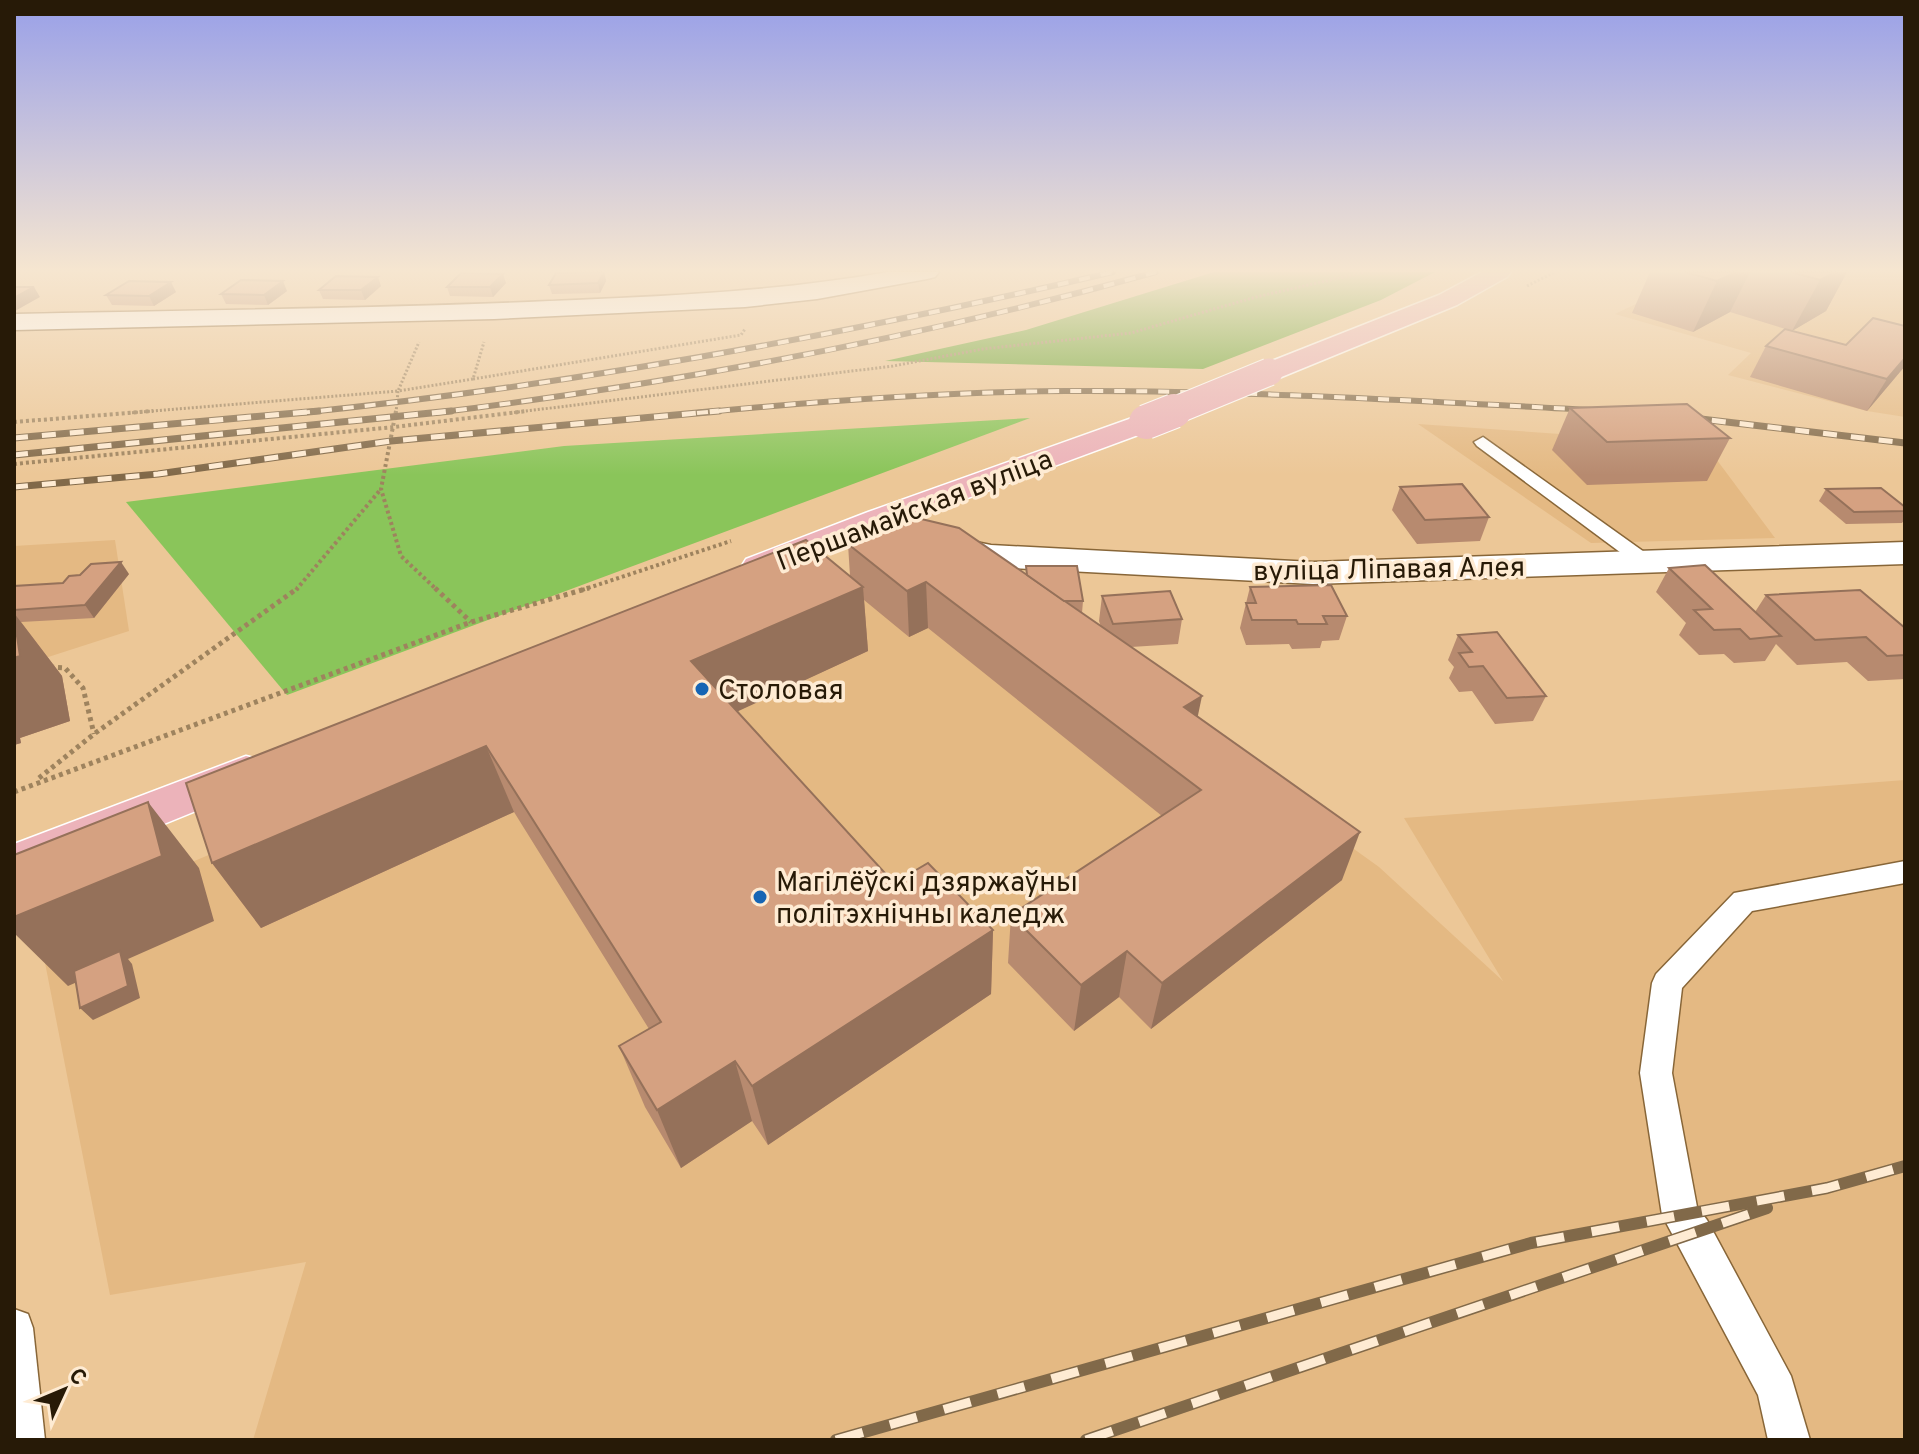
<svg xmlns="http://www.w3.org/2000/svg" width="1919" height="1454" font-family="Overpass,sans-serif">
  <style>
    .built { fill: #e4b983 }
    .green { fill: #8ac55a }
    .forest { fill: #6da837 }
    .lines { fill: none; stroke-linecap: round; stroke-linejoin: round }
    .lane-casing { stroke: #886638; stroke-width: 3 }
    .street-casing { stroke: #886638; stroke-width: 3 }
    .primary-casing { stroke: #fff; stroke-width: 3 }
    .path-far2 { stroke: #9e835e; stroke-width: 3; stroke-dasharray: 2 2; stroke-linecap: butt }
    .path-far1 { stroke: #9e835e; stroke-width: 4; stroke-dasharray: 3 3; stroke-linecap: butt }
    .path { stroke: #9e835e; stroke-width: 5; stroke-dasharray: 4 4; stroke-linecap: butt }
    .lane { fill: #fff; fill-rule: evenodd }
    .street { fill: #fff; fill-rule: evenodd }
    .primary { fill: #ecb3ba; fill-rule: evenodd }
    .rail-far2-casing { stroke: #816949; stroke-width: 6 }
    .rail-far1-casing { stroke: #816949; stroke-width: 7 }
    .rail-casing { stroke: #816949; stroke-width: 12 }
    .rail-far2 { stroke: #feebd3; stroke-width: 4; stroke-dasharray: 11; stroke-linecap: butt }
    .rail-far1 { stroke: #feebd3; stroke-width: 5; stroke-dasharray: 14; stroke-linecap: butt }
    .rail { stroke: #feebd3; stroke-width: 9; stroke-dasharray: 28; stroke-linecap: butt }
    .primary-bridge-far1-casing { stroke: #fff; stroke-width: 29; stroke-linecap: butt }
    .primary-bridge-casing { stroke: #fff; stroke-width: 36; stroke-linecap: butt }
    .primary-bridge-far1 { stroke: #ecb3ba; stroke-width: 27 }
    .primary-bridge { stroke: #ecb3ba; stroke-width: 34 }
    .wall { fill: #b78a6f }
    .shaded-wall { fill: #95715a }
    .building { fill: #d5a181; stroke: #95715a; stroke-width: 2 }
    .poi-dot { fill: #1665b4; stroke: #feebd3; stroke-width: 3 }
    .labels { text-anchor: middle; stroke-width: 7; stroke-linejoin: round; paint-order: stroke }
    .street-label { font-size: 28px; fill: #271a07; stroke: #feebd3 }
    .poi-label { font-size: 28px; fill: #271a07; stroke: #feebd3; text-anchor: start }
  </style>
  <rect width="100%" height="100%" fill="#ecc797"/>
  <g class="built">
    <path d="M1702,272H1905V417L1867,411L1728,375L1751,353L1615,314Z"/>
    <path d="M1418,424L1705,444L1775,538L1591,543Z"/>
    <path d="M115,540L129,631L14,668V546Z"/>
    <path d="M919,555L964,569L1379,867L1503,981L1404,818L1905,780V1440H253L306,1262L110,1295L38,927Z"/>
  </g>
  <path class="green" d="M1030,418L287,695L126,502L564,446Z"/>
  <path class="forest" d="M1214,272H1435L1381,300L1203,369L885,361L1026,330Z"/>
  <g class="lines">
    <defs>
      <g id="lane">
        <path d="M1483,437L1654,559L1657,563L1654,567H1640L1477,446L1474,442Z"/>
        <path d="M1905,861V883L1752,911L1682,988L1672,1073L1697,1207L1707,1220L1791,1376L1810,1440H1768L1758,1395L1662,1215L1640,1073L1652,983L1656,974L1734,893Z"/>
        <path d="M14,1309L28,1314L33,1328L45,1440H14Z"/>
      </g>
      <g id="street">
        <path d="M888,272H939L935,277L927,279L817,299L745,307L494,319L14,330V314C192,310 371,309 549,301C663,296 775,292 888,272Z"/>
        <path d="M941,535L991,545L1313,562L1905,542V564L1313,584L991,567L928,554L923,546L928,538Z"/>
      </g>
      <g id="primary">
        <path d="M1482,272H1511L1507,277L1457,305L1279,378L1269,380L1259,378L1255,372L1259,366L1439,295Z"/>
        <path d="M1146,413L1157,416L1161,422L1157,428L892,526L772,575L759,578L746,575L741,567L746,559L868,512Z"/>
        <path d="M246,756L262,760L269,772L262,784L14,885V844Z"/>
      </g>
    </defs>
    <use href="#lane" class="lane-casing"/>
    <use href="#street" class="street-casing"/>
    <use href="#primary" class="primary-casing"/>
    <g class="path-far2">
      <path d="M1527,286L1555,272"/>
      <path d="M473,379L741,335L745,329"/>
      <path d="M128,413L398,391L419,342"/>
      <path d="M396,413L398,391L473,379L484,342"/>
      <path d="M510,413L893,366L983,349L1131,333L1256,297L1365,272"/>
    </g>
    <g class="path-far1">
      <path d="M396,411L381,489L401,556L437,590"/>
      <path d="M14,422L153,411"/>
      <path d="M14,464L394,427L527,411"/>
      <path d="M296,590L381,489"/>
      <path d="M582,590L731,541"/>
    </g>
    <g class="path">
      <path d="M435,588L471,622"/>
      <path d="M50,667L65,668L83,688L94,734"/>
      <path d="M39,778L94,734L298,588"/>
      <path d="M14,792L471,622L589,588"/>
    </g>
    <use href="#lane" class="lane"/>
    <use href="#street" class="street"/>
    <use href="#primary" class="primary"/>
    <defs>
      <g id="rail-far2">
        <path d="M299,413C574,385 844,335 1113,272"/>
        <path d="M434,413C679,383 919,338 1156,272"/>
        <path d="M697,413C820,401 942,392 1066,391C1242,390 1417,401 1593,410"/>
      </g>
      <g id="rail-far1">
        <path d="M1684,417L1905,443"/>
        <path d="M14,438L319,411"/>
        <path d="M14,455L451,411"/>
        <path d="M14,487L158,474L391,441L719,411"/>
      </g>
      <g id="rail">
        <path d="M836,1440L1531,1243L1827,1188L1905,1166"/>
        <path d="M1086,1440L1767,1208"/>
      </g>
    </defs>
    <use href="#rail-far2" class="rail-far2-casing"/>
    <use href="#rail-far1" class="rail-far1-casing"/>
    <use href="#rail" class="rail-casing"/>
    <use href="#rail-far2" class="rail-far2"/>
    <use href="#rail-far1" class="rail-far1"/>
    <use href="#rail" class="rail"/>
    <defs>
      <path id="primary-bridge-far1" d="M1169,413L1269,372"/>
      <path id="primary-bridge" d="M1146,422L1174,411"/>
    </defs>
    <use href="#primary-bridge-far1" class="primary-bridge-far1-casing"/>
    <use href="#primary-bridge" class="primary-bridge-casing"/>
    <use href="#primary-bridge-far1" class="primary-bridge-far1"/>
    <use href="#primary-bridge" class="primary-bridge"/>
  </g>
  <g class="wall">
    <path d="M604,272L606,281L600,293L552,294L549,285Z"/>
    <path d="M1650,272H1847L1826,311L1792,331L1730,312L1693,332L1632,313Z"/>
    <path d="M506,283L493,297L450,296L447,287Z"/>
    <path d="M381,286L365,300L323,299L319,290Z"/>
    <path d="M287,291L268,305L226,304L221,294Z"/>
    <path d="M176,292L154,306L112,305L106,295Z"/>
    <path d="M1766,346L1905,366L1867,411L1750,377Z"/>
    <path d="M1570,408L1730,438L1707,481L1587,485L1552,450Z"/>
    <path d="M1400,487L1489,517L1480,541L1417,544L1392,510Z"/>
    <path d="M1826,489L1905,507V519L1902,523L1846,524L1819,501Z"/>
    <path d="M848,544L1026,575V566L1083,601L1082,613L1101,627L1099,621L1102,596L1182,619L1178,644L1131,647L1197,716L1342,880L1151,1029L1119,997L1074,1031L1008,963L1011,915L1162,816L928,628L909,637L864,600L868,651L737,711L894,883L993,930L991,994L768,1145L752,1121L681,1168L645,1107L619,1046L649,1029L514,812L261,928L212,863L850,576Z"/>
    <path d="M1669,568L1755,612L1766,595L1905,628V679L1868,681L1847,662L1797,665L1776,644L1765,661L1734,663L1724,654L1699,655L1679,635L1686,623L1656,592Z"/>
    <path d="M129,574L94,618L21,622L62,676L70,721L20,738L21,743L14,745V586L63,583Z"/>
    <path d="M1250,587L1347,616L1339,640L1322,641L1320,648L1292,649L1289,644L1246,645L1240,628Z"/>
    <path d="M1458,635L1546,696L1533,721L1495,724L1472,691L1459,692L1449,678L1454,667L1448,660Z"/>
  </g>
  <g class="shaded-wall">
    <path d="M604,272L606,281L600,293L598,283Z"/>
    <path d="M1736,272H1750L1730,312L1693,332L1717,281Z"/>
    <path d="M1834,272H1847L1826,311L1792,331L1820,280Z"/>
    <path d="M503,274L506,283L493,297L490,287Z"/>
    <path d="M378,277L381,286L365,300L361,290Z"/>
    <path d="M283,281L287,291L268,305L264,295Z"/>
    <path d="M171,282L176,292L154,306L149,296Z"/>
    <path d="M34,287L40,297L15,311L14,298Z"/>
    <path d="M1905,358V366L1867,411L1887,379Z"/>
    <path d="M121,562L129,574L94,618L85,605Z"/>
    <path d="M926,582L928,628L909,637L907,591Z"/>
    <path d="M863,587L868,651L706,726L691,661Z"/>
    <path d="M14,613L62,676L70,721L20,738L21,743L14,745Z"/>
    <path d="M1202,696L1192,744L1184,707Z"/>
    <path d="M486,746L514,812L261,928L212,863Z"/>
    <path d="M148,802L199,868L214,921L128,959L132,964L140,998L93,1020L80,1008L123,962L68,986L14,933V917Z"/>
    <path d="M1360,832L1342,880L1151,1029L1162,983Z"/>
    <path d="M993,930L991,994L768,1145L752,1086Z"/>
    <path d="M1127,951L1119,997L1074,1031L1081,985Z"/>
    <path d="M735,1061L752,1121L681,1168L657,1110Z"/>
  </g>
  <g class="building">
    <path d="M604,272L598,283L549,285L556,273Z"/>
    <path d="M1685,272H1736L1717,281Z"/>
    <path d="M1791,272H1834L1820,280Z"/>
    <path d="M461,273L503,274L490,287H447Z"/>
    <path d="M336,276L378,277L361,290H319Z"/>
    <path d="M241,280L283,281L264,295L221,294Z"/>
    <path d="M129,281L171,282L149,296L106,295Z"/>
    <path d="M14,287H34L14,298Z"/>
    <path d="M1873,318L1905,326V358L1887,379L1766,346L1785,329L1846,345Z"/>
    <path d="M1687,404L1730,438L1607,442L1570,408Z"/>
    <path d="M1462,484L1489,517L1425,520L1400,487Z"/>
    <path d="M1881,488L1905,507V511L1854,512L1826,489Z"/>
    <path d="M913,517L959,528L1202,696L1184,707L1360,832L1162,983L1127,951L1081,985L1011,915L1201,790L926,582L907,591L848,544Z"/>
    <path d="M806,540L863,587L691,661L894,883L928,863L993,930L752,1086L735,1061L657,1110L619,1046L661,1022L486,746L212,863L186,783Z"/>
    <path d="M121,562L85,605L14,610V586L63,583L69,576L80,575L91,564Z"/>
    <path d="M1705,565L1781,636L1750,639L1740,629L1714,630L1694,610L1712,609L1669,568Z"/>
    <path d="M1026,566H1077L1083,601H1064L1027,575Z"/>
    <path d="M1331,585L1347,616H1323L1327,624H1298L1296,620H1252L1246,603H1256L1250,587Z"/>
    <path d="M1860,590L1905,628V655L1887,656L1866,637L1815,640L1766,595Z"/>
    <path d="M1170,591L1182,619L1113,624L1102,596Z"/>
    <path d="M14,616L20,656L14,658Z"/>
    <path d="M1497,632L1546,696L1507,698L1483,666L1469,667L1459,653L1472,652L1458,635Z"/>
    <path d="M148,802L162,856L14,917V855Z"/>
    <path d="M120,951L128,986L80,1008L74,971Z"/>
  </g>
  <linearGradient id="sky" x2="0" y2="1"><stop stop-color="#99a0e8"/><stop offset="0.57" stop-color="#f6e6d0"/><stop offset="1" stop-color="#f6e6d0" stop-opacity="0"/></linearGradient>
  <rect width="1919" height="475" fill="url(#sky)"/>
  <g class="poi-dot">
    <circle cx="702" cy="689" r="8"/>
    <circle cx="760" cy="897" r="8"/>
  </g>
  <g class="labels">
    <g class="street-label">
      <text transform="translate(914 509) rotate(-21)" y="10">Першамайская вуліца</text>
      <text transform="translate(1389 568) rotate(-1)" y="10">вуліца Ліпавая Алея</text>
    </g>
    <g class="poi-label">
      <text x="718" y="699">Столовая</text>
      <text x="776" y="891">Магілёўскі дзяржаўны<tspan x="776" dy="32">політэхнічны каледж</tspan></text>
    </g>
  </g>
  <rect width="1919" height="1454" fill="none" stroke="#271a07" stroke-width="32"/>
  <g transform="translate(64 1390) rotate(46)" stroke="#feebd3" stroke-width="6" paint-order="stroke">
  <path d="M0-6L14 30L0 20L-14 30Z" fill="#271a07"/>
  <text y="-12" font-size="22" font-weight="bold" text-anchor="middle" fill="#271a07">С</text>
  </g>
</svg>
